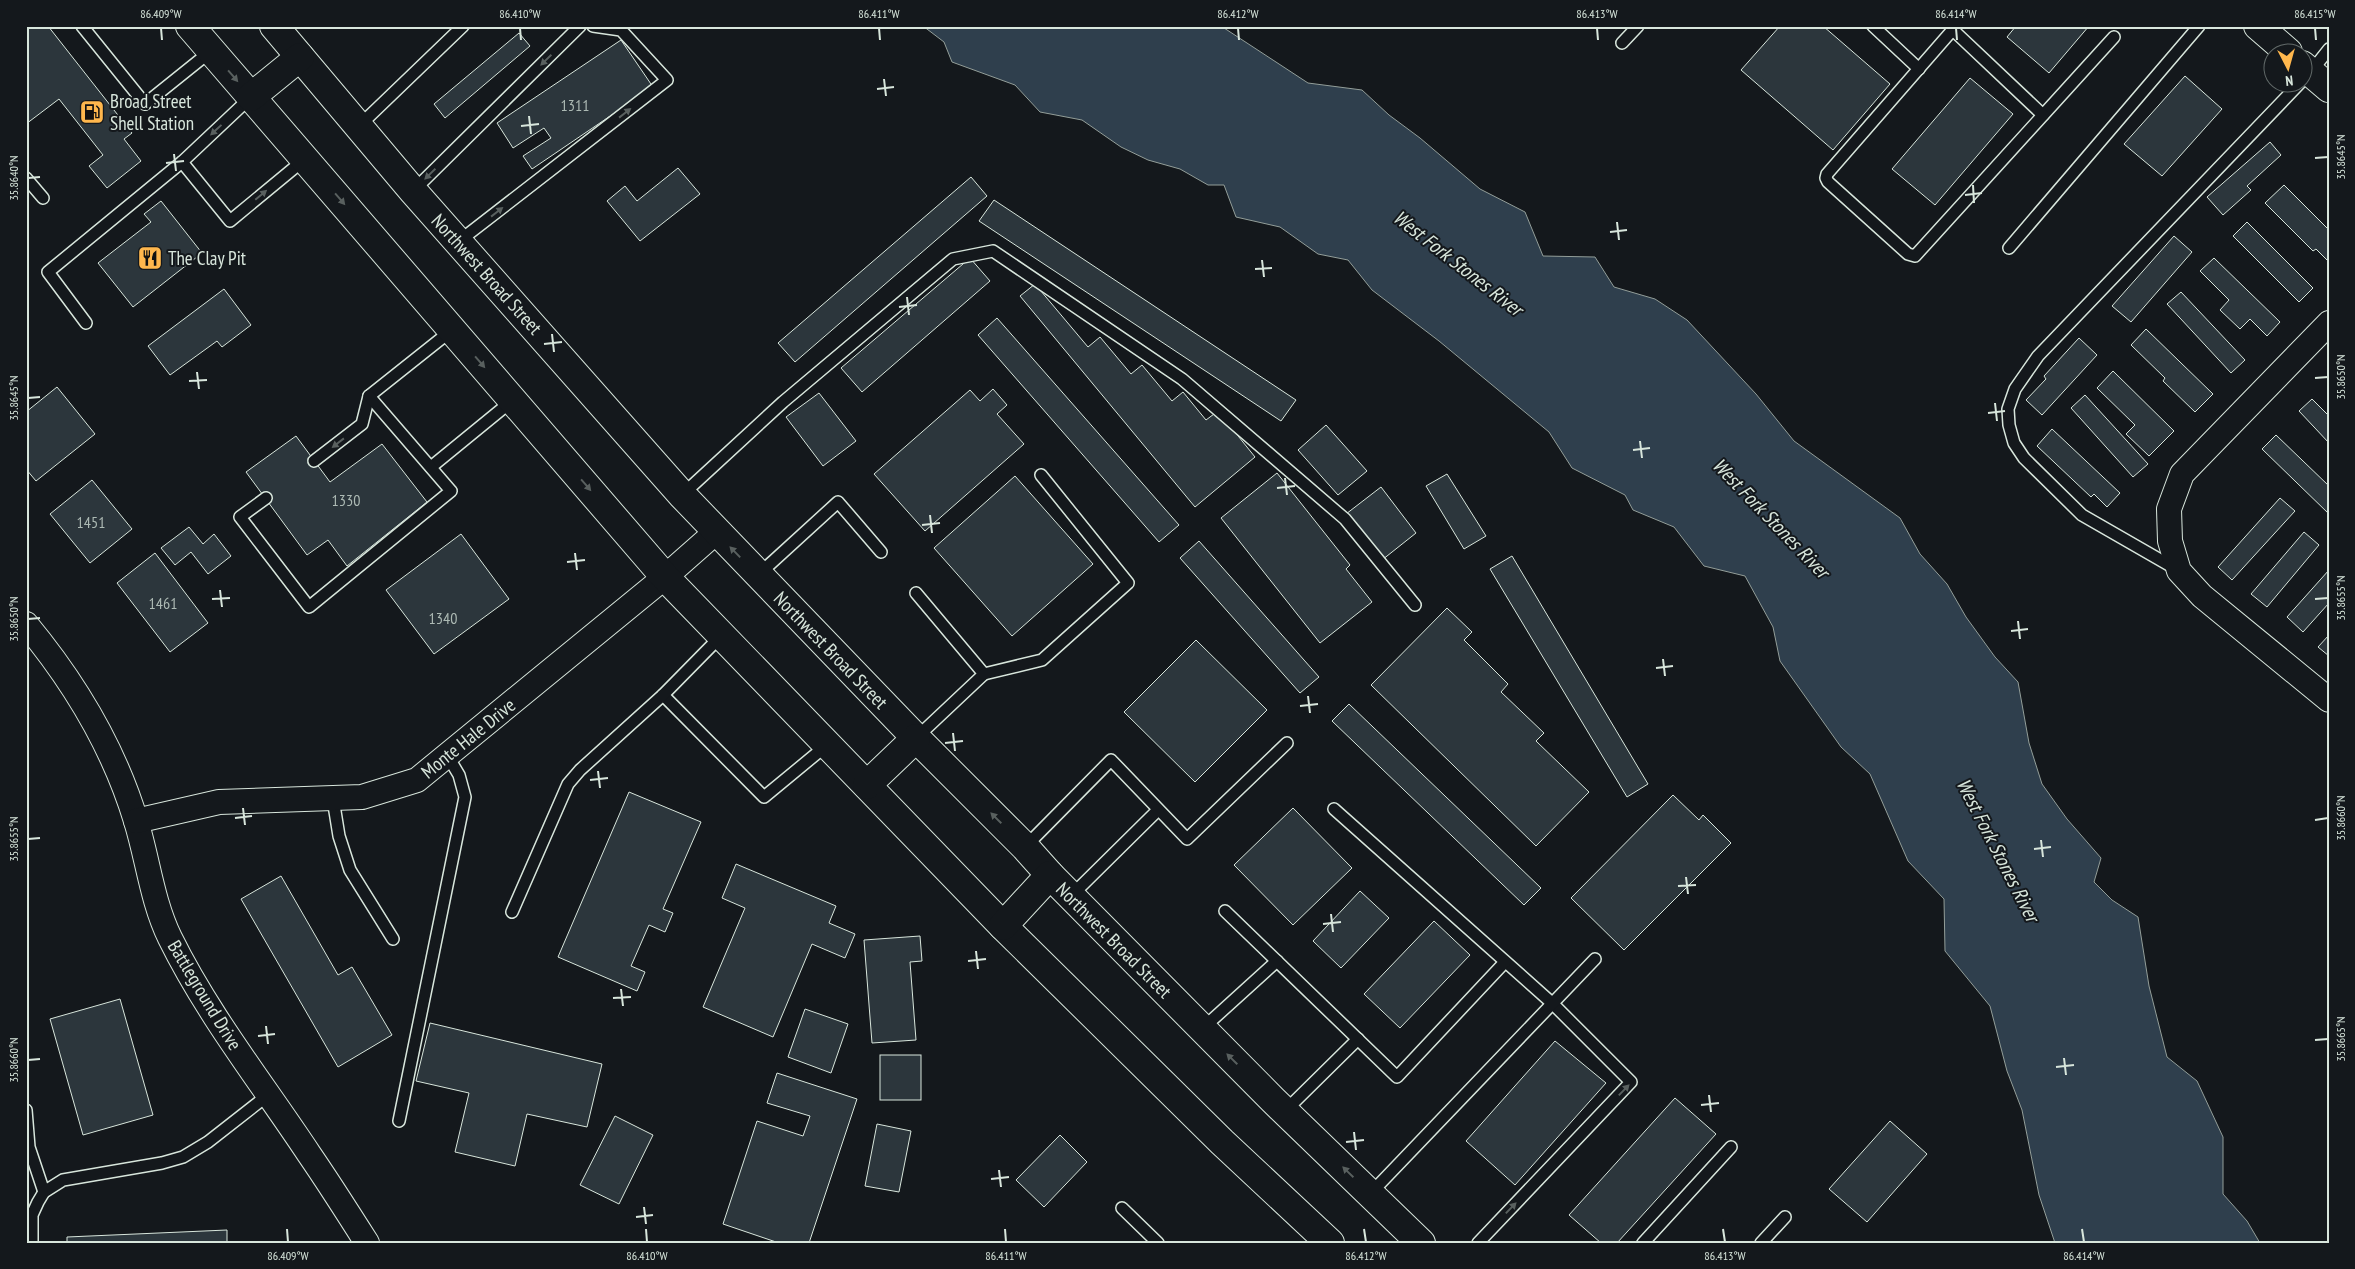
<svg xmlns="http://www.w3.org/2000/svg" width="2355" height="1269" font-family="'PT Sans Narrow',sans-serif">
  <style>
    .water { fill: #2f3f4d; stroke: #939e99 }
    .building { fill: #2c363c; stroke: #d8e6dc }
    .lines { fill: none; stroke-linecap: round; stroke-linejoin: round }
    .lane-casing { stroke: #d8e6dc; stroke-width: 14 }
    .street-casing { stroke: #d8e6dc; stroke-width: 26 }
    .secondary-casing { stroke: #d8e6dc; stroke-width: 30 }
    .primary-casing { stroke: #d8e6dc; stroke-width: 30 }
    .lane { stroke: #14181c; stroke-width: 11 }
    .street { stroke: #14181c; stroke-width: 24 }
    .secondary { stroke: #14181c; stroke-width: 28 }
    .primary { stroke: #14181c; stroke-width: 28 }
    .oneway { fill: #59605f }
    .ticks { fill: none; stroke: #d8e6dc; stroke-width: 2 }
    .labels { text-anchor: middle; stroke-width: 4; stroke-linejoin: round; paint-order: stroke }
    .number-label { font-size: 16px; fill: #adbab4 }
    .poi-label { font-size: 19px; fill: #d8e6dc; stroke: #14181c; text-anchor: start }
    .street-label { font-size: 19px; fill: #d8e6dc; stroke: #14181c }
    .water-label { font-size: 20px; font-style: italic; fill: #d8e6dc; stroke: #14181c }
    .neatline { fill: none; stroke: #d8e6dc; stroke-width: 2 }
    .ticks-label { font-size: 12px; text-anchor: middle; fill: #d8e6dc }
  </style>
  <rect width="100%" height="100%" fill="#14181c"/>
  <path class="water" d="M923,26H1221L1308,83L1362,90L1389,115L1420,138L1480,189L1525,212L1543,256L1595,257L1614,287L1655,299L1687,320L1756,394L1794,441L1900,518L1920,554L1947,584L1966,617L1995,657L2018,682L2029,743L2042,784L2067,819L2101,858L2094,882L2112,900L2138,917L2149,986L2167,1057L2197,1081L2223,1137V1194L2247,1221L2260,1243H2055L2039,1195L2022,1110L2007,1071L1990,1006L1945,951L1944,899L1908,861L1870,774L1841,747L1780,661L1773,627L1745,576L1704,566L1674,527L1633,510L1625,495L1572,468L1549,432L1439,341L1372,290L1348,260L1318,254L1280,227L1236,217L1224,185H1208L1180,169L1148,160L1121,147L1082,120L1040,112L1015,85L952,62L944,42Z"/>
  <g class="building">
    <path d="M26,26H48L132,133L124,139L141,161L107,188L89,166L103,155L59,99L26,124Z"/>
    <path d="M1780,26H1823L1890,84L1833,150L1741,70Z"/>
    <path d="M2016,26H2089L2049,73L2007,37Z"/>
    <path d="M519,33L530,46L445,118L434,104Z"/>
    <path d="M621,40L653,87L532,169L523,156L551,138L544,128L513,148L497,123Z"/>
    <path d="M2185,76L2222,109L2162,176L2124,144Z"/>
    <path d="M1970,78L2013,114L1935,205L1892,169Z"/>
    <path d="M2270,142L2281,155L2247,186L2251,190L2223,215L2207,197Z"/>
    <path d="M678,168L700,194L640,241L607,201L625,186L637,201Z"/>
    <path d="M971,177L987,196L795,362L778,343Z"/>
    <path d="M2284,185L2329,230V262L2316,249L2313,251L2265,203Z"/>
    <path d="M994,200L1296,400L1281,421L979,221Z"/>
    <path d="M161,201L202,253L133,307L98,263L151,222L144,214Z"/>
    <path d="M2247,222L2313,288L2299,302L2233,236Z"/>
    <path d="M2174,236L2192,252L2131,322L2112,306Z"/>
    <path d="M970,258L990,281L862,392L841,368Z"/>
    <path d="M2214,258L2280,322L2267,336L2250,319L2240,329L2220,310L2229,300L2200,271Z"/>
    <path d="M1035,284L1088,347L1100,337L1131,374L1142,365L1172,401L1183,392L1206,420L1218,411L1255,457L1195,507L1020,296Z"/>
    <path d="M224,289L251,325L222,347L217,341L170,375L148,346Z"/>
    <path d="M2181,292L2245,360L2231,373L2167,304Z"/>
    <path d="M997,318L1179,525L1159,542L978,335Z"/>
    <path d="M2146,329L2213,394L2195,412L2163,381L2165,378L2131,345Z"/>
    <path d="M2079,338L2097,355L2042,415L2026,400L2046,379L2044,376Z"/>
    <path d="M2113,371L2174,431L2149,456L2126,434L2135,425L2097,388Z"/>
    <path d="M57,387L95,434L36,481L26,469V412Z"/>
    <path d="M993,389L1007,405L997,414L1024,444L925,531L874,474L970,390L980,401Z"/>
    <path d="M819,393L856,441L823,466L786,417Z"/>
    <path d="M2085,395L2148,464L2133,477L2071,408Z"/>
    <path d="M2312,399L2329,416V443L2299,411Z"/>
    <path d="M1326,425L1367,471L1338,495L1298,450Z"/>
    <path d="M2052,429L2120,493L2107,507L2094,494L2091,497L2037,446Z"/>
    <path d="M2276,435L2329,486V514L2262,449Z"/>
    <path d="M296,436L330,482L382,444L427,502L347,566L328,540L307,555L246,472Z"/>
    <path d="M1277,473L1350,565L1346,569L1372,602L1320,643L1221,518Z"/>
    <path d="M1447,474L1486,536L1464,549L1426,486Z"/>
    <path d="M1015,476L1093,564L1012,636L934,548Z"/>
    <path d="M92,480L132,529L90,563L50,514Z"/>
    <path d="M1381,487L1416,533L1382,560L1346,514Z"/>
    <path d="M2280,498L2295,511L2232,580L2218,567Z"/>
    <path d="M189,527L203,544L214,534L231,556L208,574L191,552L175,565L161,548Z"/>
    <path d="M2304,532L2319,545L2267,607L2251,594Z"/>
    <path d="M461,534L509,599L434,654L386,590Z"/>
    <path d="M1199,541L1319,677L1300,693L1180,558Z"/>
    <path d="M155,553L208,623L170,652L117,583Z"/>
    <path d="M1512,556L1648,784L1627,797L1490,569Z"/>
    <path d="M2329,570V603L2303,632L2287,617Z"/>
    <path d="M1447,608L1472,632L1464,640L1508,684L1501,692L1544,733L1536,741L1589,792L1536,846L1371,685Z"/>
    <path d="M2329,635V656L2318,647Z"/>
    <path d="M1196,640L1267,710L1195,782L1124,712Z"/>
    <path d="M1349,704L1541,888L1524,905L1332,721Z"/>
    <path d="M629,792L701,822L663,909L673,913L665,932L649,925L631,966L645,972L637,991L558,957Z"/>
    <path d="M1673,795L1699,820L1703,815L1731,843L1624,950L1571,898Z"/>
    <path d="M1293,808L1352,868L1293,925L1234,865Z"/>
    <path d="M736,864L836,906L829,923L855,934L845,958L812,944L773,1037L703,1007L745,908L722,898Z"/>
    <path d="M281,876L338,975L352,967L392,1035L338,1067L241,899Z"/>
    <path d="M1360,891L1389,918L1341,968L1313,941Z"/>
    <path d="M1434,921L1470,955L1400,1028L1364,994Z"/>
    <path d="M920,936L922,961L910,962L916,1040L872,1043L864,940Z"/>
    <path d="M120,999L153,1115L83,1135L50,1019Z"/>
    <path d="M805,1009L848,1024L831,1073L788,1057Z"/>
    <path d="M430,1023L602,1064L587,1127L527,1114L515,1166L455,1152L469,1093L416,1081Z"/>
    <path d="M1555,1041L1606,1083L1515,1185L1466,1141Z"/>
    <rect x="880" y="1055" width="41" height="45"/>
    <path d="M777,1073L857,1099L809,1243H779L723,1224L757,1121L803,1136L810,1116L767,1103Z"/>
    <path d="M1675,1098L1716,1134L1617,1243H1601L1569,1215Z"/>
    <path d="M615,1116L653,1135L619,1204L580,1185Z"/>
    <path d="M1890,1121L1927,1154L1867,1222L1829,1189Z"/>
    <path d="M877,1124L911,1131L899,1192L865,1186Z"/>
    <path d="M1060,1135L1087,1162L1044,1207L1016,1180Z"/>
    <path d="M227,1230V1243H67V1237Z"/>
  </g>
  <g class="lines">
    <defs>
      <g id="lane">
        <path d="M82,26L145,104L211,51"/>
        <path d="M1873,26L1919,69"/>
        <path d="M1956,26L1827,174L1826,178L1828,182L1908,254L1915,256L2114,37"/>
        <path d="M1953,30L2043,115"/>
        <path d="M1622,43L1638,26"/>
        <path d="M2310,73L2329,49"/>
        <path d="M251,97L182,162L230,221L305,159"/>
        <path d="M359,126L463,26"/>
        <path d="M26,178L43,198"/>
        <path d="M413,191L580,26"/>
        <path d="M458,242L667,80L621,30L593,26"/>
        <path d="M2009,248L2199,26"/>
        <path d="M86,323L48,272L182,162"/>
        <path d="M314,461L362,424L369,396L452,330"/>
        <path d="M431,467L513,400"/>
        <path d="M682,495L783,402L953,259L993,251L1182,379L1345,519L1415,605"/>
        <path d="M266,498L240,517L309,607L451,491L369,396"/>
        <path d="M2176,569L2082,515L2024,458L2014,443L2009,425L2008,409L2015,389L2038,356L2301,82"/>
        <path d="M758,575L838,502L881,552"/>
        <path d="M916,593L984,674L916,738"/>
        <path d="M984,674L1042,660L1128,583L1041,475"/>
        <path d="M663,695L764,797L827,745"/>
        <path d="M333,799L339,836L350,870L393,939"/>
        <path d="M1334,809L1553,1004L1631,1082L1478,1243"/>
        <path d="M1025,847L1111,760L1187,839L1287,743"/>
        <path d="M1071,896L1158,810"/>
        <path d="M1225,911L1397,1077L1505,962"/>
        <path d="M512,912L568,784L580,770L663,695L722,635"/>
        <path d="M1202,1029L1277,961"/>
        <path d="M26,1110L29,1147L44,1192"/>
        <path d="M1285,1111L1358,1039"/>
        <path d="M399,1121L465,797L459,775L447,755"/>
        <path d="M1370,1194L1595,959"/>
        <path d="M1122,1208L1158,1243"/>
        <path d="M32,1243V1215L38,1202L44,1192L63,1180L162,1163L183,1157L208,1142L268,1095"/>
        <path d="M1643,1243L1731,1147"/>
        <path d="M1761,1243L1785,1217"/>
      </g>
      <g id="street">
        <path d="M2329,323L2182,474L2169,509L2170,541L2179,571L2202,596L2329,700"/>
        <path d="M26,624C75,683 114,748 136,821C148,860 152,901 170,938C208,1015 262,1083 309,1154C329,1183 348,1213 367,1243"/>
        <path d="M136,821L219,802L362,797L417,780L665,577L716,532"/>
      </g>
      <g id="secondary">
        <path d="M2258,26L2288,52"/>
        <path d="M2302,65L2329,88"/>
      </g>
      <g id="primary">
        <path d="M190,26L665,577L1003,926L1222,1142L1330,1243"/>
        <path d="M274,26L413,191L682,495L916,738L1025,847L1050,875L1273,1100L1421,1243"/>
        <path d="M251,97L300,57"/>
        <path d="M867,785L916,738"/>
        <path d="M1003,926L1050,875"/>
      </g>
    </defs>
    <use href="#lane" class="lane-casing"/>
    <use href="#street" class="street-casing"/>
    <use href="#secondary" class="secondary-casing"/>
    <use href="#primary" class="primary-casing"/>
    <use href="#lane" class="lane"/>
    <use href="#street" class="street"/>
    <use href="#secondary" class="secondary"/>
    <use href="#primary" class="primary"/>
  </g>
  <defs><path id="oneway-solid" d="M-6-.8H1V-3.2L6.5 0L1 3.2V.8H-6Z" transform="scale(1.25)"/></defs>
  <g class="oneway">
    <use href="#oneway-solid" transform="translate(546 60) rotate(136)"/>
    <use href="#oneway-solid" transform="translate(233 76) rotate(49)"/>
    <use href="#oneway-solid" transform="translate(625 113) rotate(-38)"/>
    <use href="#oneway-solid" transform="translate(216 130) rotate(137)"/>
    <use href="#oneway-solid" transform="translate(430 174) rotate(136)"/>
    <use href="#oneway-solid" transform="translate(261 195) rotate(-40)"/>
    <use href="#oneway-solid" transform="translate(340 199) rotate(49)"/>
    <use href="#oneway-solid" transform="translate(497 212) rotate(-38)"/>
    <use href="#oneway-solid" transform="translate(480 362) rotate(49)"/>
    <use href="#oneway-solid" transform="translate(338 443) rotate(142)"/>
    <use href="#oneway-solid" transform="translate(586 485) rotate(49)"/>
    <use href="#oneway-solid" transform="translate(735 552) rotate(-134)"/>
    <use href="#oneway-solid" transform="translate(996 818) rotate(-135)"/>
    <use href="#oneway-solid" transform="translate(1232 1059) rotate(-135)"/>
    <use href="#oneway-solid" transform="translate(1624 1090) rotate(-46)"/>
    <use href="#oneway-solid" transform="translate(1348 1172) rotate(-136)"/>
    <use href="#oneway-solid" transform="translate(1511 1208) rotate(-46)"/>
  </g>
  <path class="ticks" d="M161,28L162,40M520,28L521,40M879,28L880,40M1238,28L1239,40M1597,28L1598,40M1956,28L1957,40M2315,28L2316,40M884,79L886,96M877,89L894,87M529,116L531,134M521,126L539,124M174,154L176,171M2315,158L2328,157M166,163L184,161M28,178L40,177M1973,185L1974,203M1965,195L1982,193M1617,222L1619,240M1610,232L1627,230M1262,260L1264,277M1255,269L1272,268M907,297L909,315M899,307L917,305M552,334L554,352M544,344L562,342M197,372L199,389M2315,378L2328,377M189,381L207,380M28,398L40,397M1995,403L1997,421M1988,413L2005,411M1640,441L1642,458M1633,450L1650,448M1285,478L1287,495M1277,488L1295,486M930,515L932,533M922,525L940,523M575,553L577,570M567,562L585,560M220,590L222,607M212,599L230,598M2315,599L2328,598M28,619L40,618M2018,621L2020,639M2011,631L2028,629M1663,659L1665,676M1656,668L1673,666M1308,696L1310,713M1300,706L1318,704M953,733L955,751M945,743L963,741M598,771L600,788M590,780L608,778M243,808L245,825M235,818L252,816M2315,820L2328,818M28,839L40,838M2041,840L2043,857M2034,849L2051,847M1686,877L1688,894M1678,886L1696,885M1331,914L1333,932M1323,924L1341,922M976,951L978,969M968,961L986,959M621,989L623,1006M613,998L631,997M266,1026L268,1044M258,1036L275,1034M2315,1040L2328,1039M2064,1058L2066,1075M28,1060L40,1059M2056,1067L2074,1065M1709,1095L1711,1112M1701,1105L1719,1103M1354,1132L1356,1150M1346,1142L1364,1140M999,1170L1001,1187M991,1179L1009,1177M644,1207L646,1224M636,1217L653,1215M287,1229L288,1242M646,1229L647,1242M1005,1229L1006,1242M1364,1229L1366,1242M1723,1229L1725,1242M2082,1229L2084,1242"/>
  <defs>
    <symbol id="fuel-square" viewBox="-11 -11 22 22"><rect x="-9" y="-9" width="18" height="18" rx="4" fill="#ffb74d" stroke="#14181c"/><path d="M-5.5-6h7V0h2V4h1.3V-2.5L3-4.5l.8-.8L6-3V5H2.5V1h-1V6h-7ZM-4.2-4.7v3.2H.2V-4.7Z" fill="#111"/></symbol>
    <symbol id="restaurant-square" viewBox="-11 -11 22 22"><rect x="-9" y="-9" width="18" height="18" rx="4" fill="#ffb74d" stroke="#14181c"/><path d="M-5-6h1v4h1v-4h1v4h1v-4h1v5L-1.5 .5V6h-2V.5L-5-1ZM5-6V6H3V1.5H1.5Q1.5-4 5-6Z" fill="#111"/></symbol>
  </defs>
  <g fill-rule="evenodd">
    <use href="#fuel-square" x="78" y="98" width="28" height="28"/>
    <use href="#restaurant-square" x="136" y="244" width="28" height="28"/>
  </g>
  <g class="labels">
    <g class="number-label">
      <text x="575" y="111">1311</text>
      <text x="346" y="506">1330</text>
      <text x="91" y="528">1451</text>
      <text x="163" y="609">1461</text>
      <text x="443" y="624">1340</text>
    </g>
    <g class="poi-label">
      <text x="110" y="108">Broad Street<tspan x="110" dy="22">Shell Station</tspan></text>
      <text x="168" y="265">The Clay Pit</text>
    </g>
    <g class="street-label">
      <text transform="translate(487 274) rotate(48)" y="7">Northwest Broad Street</text>
      <text transform="translate(831 650) rotate(46)" y="7">Northwest Broad Street</text>
      <text transform="translate(468 738) rotate(-39)" y="7">Monte Hale Drive</text>
      <text transform="translate(1114 940) rotate(45)" y="7">Northwest Broad Street</text>
      <text transform="translate(205 995) rotate(59)" y="7">Battleground Drive</text>
    </g>
    <g class="water-label">
      <text transform="translate(1458 263) rotate(38)" y="7">West Fork Stones River</text>
      <text transform="translate(1771 518) rotate(46)" y="7">West Fork Stones River</text>
      <text transform="translate(1998 850) rotate(63)" y="7">West Fork Stones River</text>
    </g>
  </g>
  <rect width="2355" height="1269" fill="none" stroke="#14181c" stroke-width="55"/>
  <g transform="translate(2288 68) rotate(174)"><circle r="24" fill="#14181c" stroke="#626a69"/>
  <path d="M0-4L9 19L0 12L-9 19Z" fill="#ffb74d"/>
  <text y="-8" font-size="14" font-weight="bold" text-anchor="middle" fill="#d8e6dc">N</text>
  </g>
  <rect x="28" y="28" width="2300" height="1214" class="neatline"/>
  <g class="ticks-label">
    <text x="161" y="18">86.409°W</text>
    <text x="520" y="18">86.410°W</text>
    <text x="879" y="18">86.411°W</text>
    <text x="1238" y="18">86.412°W</text>
    <text x="1597" y="18">86.413°W</text>
    <text x="1956" y="18">86.414°W</text>
    <text x="2315" y="18">86.415°W</text>
    <text transform="translate(2341 157) rotate(-90)" y="4">35.8645°N</text>
    <text transform="translate(14 178) rotate(-90)" y="4">35.8640°N</text>
    <text transform="translate(2341 377) rotate(-90)" y="4">35.8650°N</text>
    <text transform="translate(14 398) rotate(-90)" y="4">35.8645°N</text>
    <text transform="translate(2341 598) rotate(-90)" y="4">35.8655°N</text>
    <text transform="translate(14 619) rotate(-90)" y="4">35.8650°N</text>
    <text transform="translate(2341 818) rotate(-90)" y="4">35.8660°N</text>
    <text transform="translate(14 839) rotate(-90)" y="4">35.8655°N</text>
    <text transform="translate(2341 1039) rotate(-90)" y="4">35.8665°N</text>
    <text transform="translate(14 1060) rotate(-90)" y="4">35.8660°N</text>
    <text x="288" y="1260">86.409°W</text>
    <text x="647" y="1260">86.410°W</text>
    <text x="1006" y="1260">86.411°W</text>
    <text x="1366" y="1260">86.412°W</text>
    <text x="1725" y="1260">86.413°W</text>
    <text x="2084" y="1260">86.414°W</text>
  </g>
</svg>
